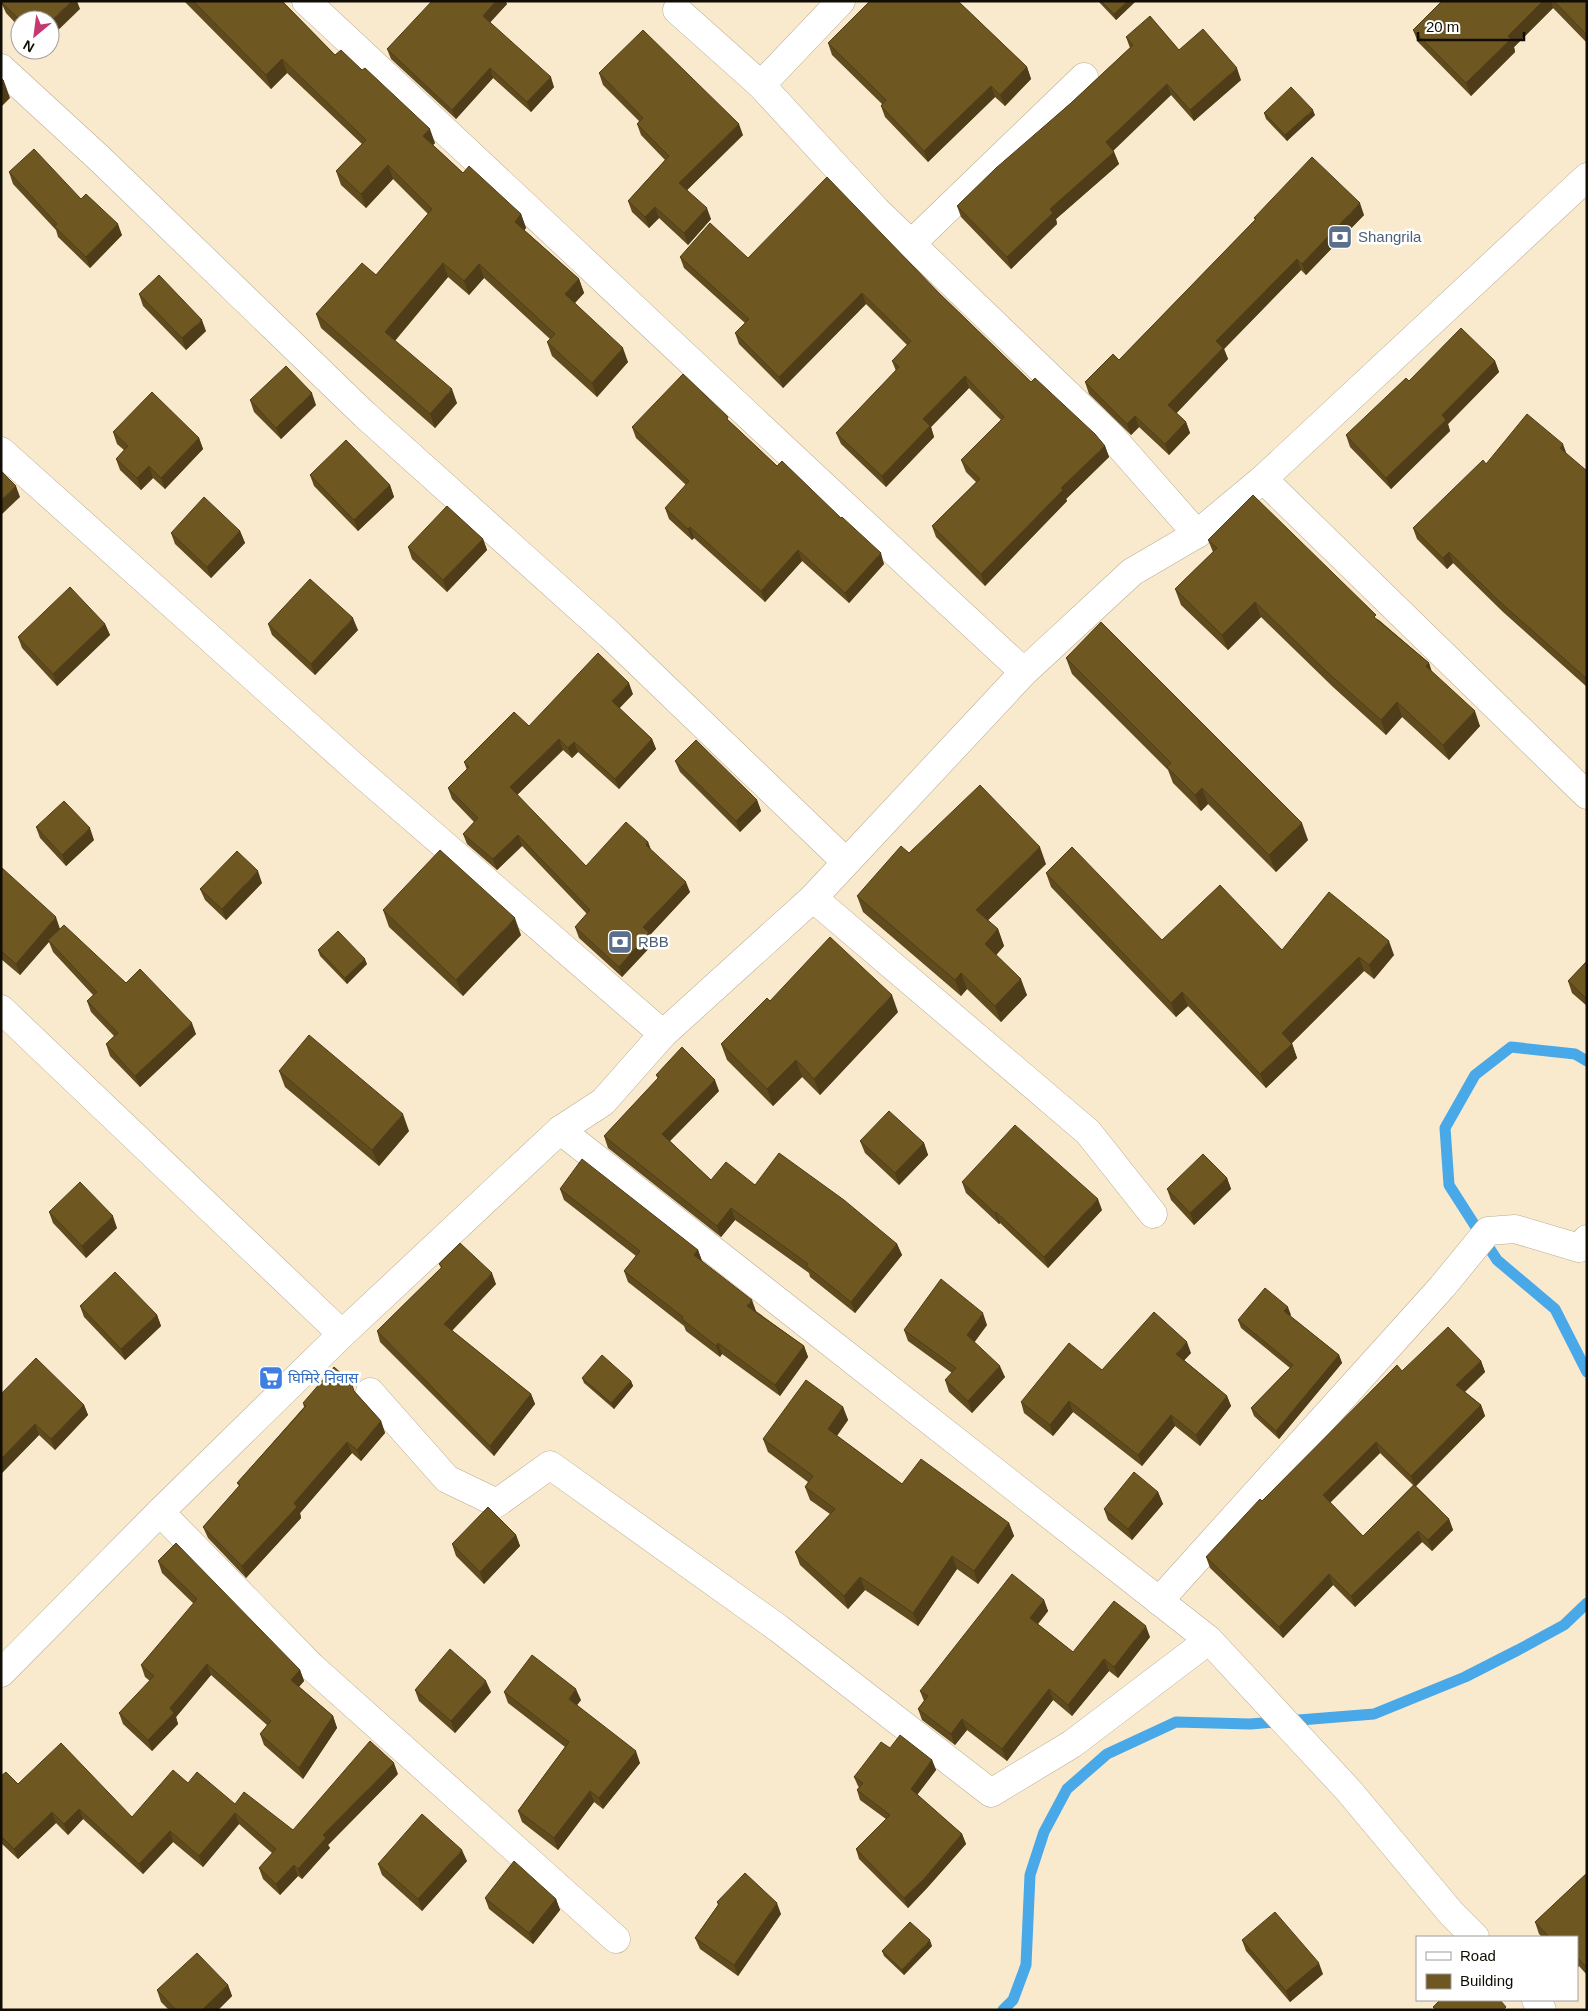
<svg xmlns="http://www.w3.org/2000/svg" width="1588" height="2011" font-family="Arial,'Noto Sans Devanagari',sans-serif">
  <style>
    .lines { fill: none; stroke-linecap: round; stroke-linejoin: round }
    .stream { stroke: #49a8e7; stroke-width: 11 }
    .street-casing { stroke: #b9ac91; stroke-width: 29 }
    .street { stroke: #fff; stroke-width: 28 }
    .wall { fill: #5f4b1d; fill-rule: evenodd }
    .shaded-wall { fill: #4e3d18 }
    .building { fill: #6f5722; stroke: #4e3d18 }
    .labels { text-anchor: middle; stroke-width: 5; stroke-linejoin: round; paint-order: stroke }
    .service-label { font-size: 15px; fill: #4e5e75; stroke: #fff; text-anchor: start }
    .shop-label { font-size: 15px; fill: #366cbe; stroke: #fff; text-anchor: start }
  </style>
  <rect width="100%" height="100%" fill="#f9eace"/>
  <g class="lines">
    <g class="stream">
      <path d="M1587,1061L1575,1054L1511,1047L1475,1075L1445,1128L1449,1185L1497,1260L1555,1309L1587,1372"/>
      <path d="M1003,2010L1013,2000L1026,1965L1030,1875L1044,1832L1067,1789L1107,1754L1176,1722L1250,1724L1374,1714L1465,1677L1518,1650L1564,1625L1587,1603"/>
    </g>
    <defs>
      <g id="street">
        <path d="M306,1C546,224 783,450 1024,672"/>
        <path d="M677,10L761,85L877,211L1110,435L1197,534"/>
        <path d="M1,68L100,159L365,415L610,635L845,861"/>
        <path d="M761,85L841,1"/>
        <path d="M1587,177L1263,479L1587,795"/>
        <path d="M911,244L1084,77"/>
        <path d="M1,451L362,774L663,1034"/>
        <path d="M813,898L1088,1132L1153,1214"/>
        <path d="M1,1009L342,1334"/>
        <path d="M560,1130L1209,1640L1349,1791L1451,1913L1475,1937"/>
        <path d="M370,1392L447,1479L497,1503L550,1465L778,1628L991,1793L1072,1744L1209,1640"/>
        <path d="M160,1512L312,1667L616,1939"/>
        <path d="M1159,1601L1442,1287L1488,1231L1515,1229L1579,1248L1587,1239"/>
        <path d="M1,1673L160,1512L342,1334L560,1130L603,1102L663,1034L813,898L1024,672L1132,572L1197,534L1263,479"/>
        <path d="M1536,2000L1542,2010"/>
      </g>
    </defs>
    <use href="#street" class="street-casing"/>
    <use href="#street" class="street"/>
  </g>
  <g class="wall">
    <path d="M184,1H282L335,55L435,143L433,145L463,173L521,214L526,228L524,230L579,279L584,293L575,303L628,362L597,397L552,356L547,342L550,339L484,278L469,295L448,277L395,341L457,403L435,428L321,328L316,314L376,275L428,214L393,179L366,208L341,185L336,171L362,144L287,73L271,89Z"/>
    <path d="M1098,1H1136L1116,20Z"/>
    <path d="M1442,1H1587V43L1553,8L1514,47L1515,52L1471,96L1418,42L1413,30Z"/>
    <path d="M1,2L80,9L20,20V28L6,13Z"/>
    <path d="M437,2L507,4L490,22L554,87L531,112L493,78L456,119L391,59L387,49Z"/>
    <path d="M960,3L1027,67L1031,79L1005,106L995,97L928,162L885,117L881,106L882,104L832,55L828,43Z"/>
    <path d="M1126,37L1179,50L1241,80L1194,121L1171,95L1113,150L1114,152L1119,164L1056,219L1057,224L1011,269L961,217L957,206L1071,103L1130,48Z"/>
    <path d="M599,73L743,135L687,190L711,219L688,245L659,218L649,228L632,212L628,201L665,160L641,135L637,124L639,121L603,85Z"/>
    <path d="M1264,113L1315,115L1287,141L1266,119Z"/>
    <path d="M9,172L81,199L122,235L90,268L58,237L56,230L13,184Z"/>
    <path d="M1364,215L1306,275L1301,270L1224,349L1228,359L1176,413L1186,422L1190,433L1169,455L1139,427L1131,435L1089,394L1085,382L1119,360L1255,220L1254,218Z"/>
    <path d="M680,257L748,258L940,294L1031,382L1105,446L1109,457L1066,499L1067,501L985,586L936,537L932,526L976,482L966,472L961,460L1001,420L969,388L931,427L934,437L886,487L841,444L836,433L896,371L892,361L907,345L866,304L783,388L739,344L735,333L745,323L684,268Z"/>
    <path d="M139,294L206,331L186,350L143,306Z"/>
    <path d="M1495,361L1499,372L1448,424L1450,431L1391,489L1350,447L1346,435L1409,381Z"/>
    <path d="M250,400L316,405L281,439L254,412Z"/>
    <path d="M730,422L777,466L884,564L849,603L802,561L765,602L694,538L692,540L669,519L665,508L686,485L636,438L632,427Z"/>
    <path d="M113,432L199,438L203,449L165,489L153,478L141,490L120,470L116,459L124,450L117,444Z"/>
    <path d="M1567,455L1587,471V687L1503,612L1453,563L1447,569L1417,539L1413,528L1486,464Z"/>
    <path d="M310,475L390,485L394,497L358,531L314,486Z"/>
    <path d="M240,531L245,543L211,578L175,544L171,533Z"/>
    <path d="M483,539L487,550L447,592L412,559L408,547Z"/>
    <path d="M1208,540L1379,620L1429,663L1431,671L1480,726L1449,760L1402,717L1386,735L1333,687L1261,617L1228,650L1181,605L1175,589L1213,552Z"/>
    <path d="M105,624L110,635L57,686L22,648L18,637Z"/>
    <path d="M268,624L358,630L315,675L272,635Z"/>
    <path d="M1066,658L1308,840L1276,872L1208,804L1201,811L1173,783L1168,770L1072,674Z"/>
    <path d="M633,694L619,708L652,739L656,749L619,789L578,752L572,758L563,750L517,795L586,866L648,842L651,850L690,892L650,935L653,944L622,977L579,938L575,927L587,914L522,846L497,870L467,844L463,834L474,822L452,799L448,788L467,770L464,762L529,726Z"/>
    <path d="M675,761L757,800L761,811L740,832L680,772Z"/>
    <path d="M36,827L94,840L66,866L40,838Z"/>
    <path d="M909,853L1046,864L988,920L998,929L1004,946L996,955L1027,995L1001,1022L967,989L961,996L863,912L857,896Z"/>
    <path d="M1,867L60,929L126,983L196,1034L140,1087L110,1056L106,1044L114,1036L91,1012L87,1001L93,995L53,952L49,942L20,975L1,959Z"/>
    <path d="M1046,873L1162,940L1282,950L1394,955L1374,979L1364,971L1292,1043L1297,1058L1266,1088L1188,1006L1176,1017L1051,887Z"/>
    <path d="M262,883L226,920L205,900L200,889Z"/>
    <path d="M383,910L521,935L463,996L389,927Z"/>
    <path d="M318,950L367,964L347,984L320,956Z"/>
    <path d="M1587,961V1006L1572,993L1568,981Z"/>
    <path d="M770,1001L898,1012L820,1095L802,1077L773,1106L727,1060L721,1044Z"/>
    <path d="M279,1071L409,1131L379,1166L285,1087Z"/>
    <path d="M656,1075L719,1091L670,1141L711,1180L755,1185L897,1244L902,1255L855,1313L810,1277L809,1273L735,1220L721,1237L608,1148L604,1136L658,1079Z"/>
    <path d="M860,1141L924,1143L928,1155L899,1185L865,1153Z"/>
    <path d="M1227,1178L1231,1189L1194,1225L1171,1200L1167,1189Z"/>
    <path d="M962,1182L1102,1210L1048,1268L1000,1223L999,1224L966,1193Z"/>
    <path d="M560,1189L698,1250L702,1261L756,1311L804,1346L808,1357L780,1396L722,1354L720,1357L686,1331L684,1326L628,1282L624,1271L636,1256L564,1200Z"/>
    <path d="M49,1212L117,1228L86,1258L53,1223Z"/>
    <path d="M439,1264L496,1284L452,1331L531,1394L535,1404L494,1456L380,1342L377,1331L441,1268Z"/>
    <path d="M80,1306L157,1315L161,1326L125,1360L84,1317Z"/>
    <path d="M1291,1315L1290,1316L1339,1355L1342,1363L1279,1439L1254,1416L1251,1408L1290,1368L1241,1328L1238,1320Z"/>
    <path d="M987,1325L974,1342L1005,1377L972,1413L949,1392L945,1380L952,1373L908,1341L904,1330Z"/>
    <path d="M1191,1353L1184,1360L1227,1396L1231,1406L1200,1446L1175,1426L1142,1466L1073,1412L1053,1436L1024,1413L1021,1402L1102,1370Z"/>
    <path d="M1481,1361L1485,1372L1465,1392L1481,1405L1485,1416L1416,1486L1449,1519L1453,1530L1432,1551L1422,1542L1355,1607L1333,1585L1283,1638L1210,1568L1206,1557L1262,1501L1402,1371ZM1380,1453L1413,1485L1363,1536L1330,1502Z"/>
    <path d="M582,1378L631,1381L633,1386L614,1409L584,1383Z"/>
    <path d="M354,1391L381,1421L385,1433L361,1461L352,1453L300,1513L301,1518L246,1578L208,1538L203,1527L239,1486L237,1483L304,1407L303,1403Z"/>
    <path d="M1,1394L84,1405L88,1415L55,1450L39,1435L1,1474Z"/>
    <path d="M843,1407L848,1420L837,1436L902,1484L1009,1523L1014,1536L978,1584L957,1569L918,1626L865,1590L848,1609L800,1565L795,1552L830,1514L810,1500L805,1487L808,1482L768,1452L763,1439Z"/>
    <path d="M1158,1492L1163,1504L1132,1540L1108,1520L1104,1509Z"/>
    <path d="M516,1535L520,1546L484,1584L456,1556L452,1544Z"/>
    <path d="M158,1561L300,1670L304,1681L299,1687L333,1716L337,1728L303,1779L264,1745L260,1734L267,1725L211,1675L176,1717L178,1724L152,1751L123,1724L119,1713L150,1681L145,1677L141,1665L194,1604L162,1573Z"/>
    <path d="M1044,1600L1048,1611L1038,1624L1073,1652L1150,1637L1118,1678L1109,1671L1072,1716L1053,1700L1007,1761L967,1730L955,1745L922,1720L918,1709L924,1701L920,1691Z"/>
    <path d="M415,1690L491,1692L455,1733L419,1701Z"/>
    <path d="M504,1692L581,1700L577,1705L640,1763L603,1809L594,1802L558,1850L522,1822L518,1811L565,1747L508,1703Z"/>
    <path d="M890,1748L932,1760L936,1770L917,1795L962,1834L966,1844L927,1888L908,1908L859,1859L856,1849L886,1819L860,1800L857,1790L859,1787L858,1786L854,1777Z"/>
    <path d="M398,1774L328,1845L330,1848L302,1879L298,1876L280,1895L263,1879L259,1868L272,1853L239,1824L203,1867L173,1842L143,1874L83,1819L68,1835L56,1823L18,1859L1,1843V1776L18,1784L132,1817L188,1783L293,1830Z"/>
    <path d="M467,1861L422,1911L382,1875L378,1864Z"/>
    <path d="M1587,1873V1975L1579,1966L1577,1968V1937H1542L1539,1934L1535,1922Z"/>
    <path d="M485,1898L556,1899L560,1910L533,1944L489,1909Z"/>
    <path d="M717,1902L781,1914L738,1976L700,1949L695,1938L718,1905Z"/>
    <path d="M1242,1940L1323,1974L1290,2002L1246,1951Z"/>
    <path d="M932,1946L904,1975L884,1956L882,1951Z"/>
    <path d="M228,1985L232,1996L218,2010H169L161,2002L157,1990Z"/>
  </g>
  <g class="shaded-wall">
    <path d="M72,1H77L80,9L50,38V22Z"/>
    <path d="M496,1H506L507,4L487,26L483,16Z"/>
    <path d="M1128,1H1136L1116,20L1114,14Z"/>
    <path d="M1543,1H1551L1553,8L1514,47L1515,52L1471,96L1466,83L1508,36Z"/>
    <path d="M282,59L287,73L271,89L266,75Z"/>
    <path d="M1027,67L1031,79L1005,106L1000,95Z"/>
    <path d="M490,68L493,78L456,119L452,110Z"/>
    <path d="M1237,68L1241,80L1194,121L1190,110Z"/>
    <path d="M551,77L554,87L531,112L527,102Z"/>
    <path d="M4,81L10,98L1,107V84Z"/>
    <path d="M1167,84L1171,95L1110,154L1106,142Z"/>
    <path d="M991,86L995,97L928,162L924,151Z"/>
    <path d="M1313,110L1315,115L1287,141L1285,135Z"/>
    <path d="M739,124L743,135L683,194L679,183Z"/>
    <path d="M430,129L435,143L428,150L423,136Z"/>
    <path d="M1114,152L1119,164L1056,219L1057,224L1011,269L1007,257L1050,209Z"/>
    <path d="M388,165L393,179L366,208L361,194Z"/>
    <path d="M1360,203L1364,215L1306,275L1302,264Z"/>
    <path d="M655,207L659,218L649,228L645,217Z"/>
    <path d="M707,208L711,219L688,245L684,233Z"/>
    <path d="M521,214L526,228L520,236L515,222Z"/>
    <path d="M118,224L122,235L90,268L86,257Z"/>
    <path d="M1297,259L1301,270L1224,349L1228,359L1173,417L1168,405L1216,341Z"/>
    <path d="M443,263L448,277L390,346L385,332Z"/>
    <path d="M479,264L484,278L469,295L464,281Z"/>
    <path d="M579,279L584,293L570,308L565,294Z"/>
    <path d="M862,293L866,304L783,388L779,377Z"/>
    <path d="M202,320L206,331L186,350L182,338Z"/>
    <path d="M623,348L628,362L597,397L592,383Z"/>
    <path d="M1495,361L1499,372L1448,424L1450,431L1391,489L1386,478L1442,415Z"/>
    <path d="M965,376L969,388L931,427L934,437L886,487L882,476L923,419Z"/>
    <path d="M452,389L457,403L435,428L430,414Z"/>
    <path d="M312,393L316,405L281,439L276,428Z"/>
    <path d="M1135,416L1139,427L1131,435L1127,424Z"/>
    <path d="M1186,422L1190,433L1169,455L1165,444Z"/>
    <path d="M199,438L203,449L165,489L161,478Z"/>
    <path d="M1563,444L1567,455L1560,448Z"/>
    <path d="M1105,446L1109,457L1066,499L1067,501L985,586L981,574L1061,488Z"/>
    <path d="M149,466L153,478L141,490L137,478Z"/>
    <path d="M390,485L394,497L358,531L354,520Z"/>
    <path d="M16,486L20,497L1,515V500Z"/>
    <path d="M690,527L694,538L692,540L688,529Z"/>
    <path d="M240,531L245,543L211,578L207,567Z"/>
    <path d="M483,539L487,550L447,592L443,580Z"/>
    <path d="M798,550L802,561L765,602L761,591Z"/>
    <path d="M1449,552L1453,563L1447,569L1443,558Z"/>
    <path d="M881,553L884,564L849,603L845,593Z"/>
    <path d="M1255,602L1261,617L1228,650L1222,635Z"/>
    <path d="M353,618L358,630L315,675L311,664Z"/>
    <path d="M105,624L110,635L57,686L53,674Z"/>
    <path d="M1429,663L1434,678L1426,666Z"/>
    <path d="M629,683L633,694L616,712L612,701Z"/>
    <path d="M1397,702L1402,717L1386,735L1381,720Z"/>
    <path d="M1475,711L1480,726L1449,760L1443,745Z"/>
    <path d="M559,739L563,750L514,798L510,787Z"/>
    <path d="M652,739L656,749L619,789L615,779Z"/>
    <path d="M574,742L578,752L572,758L568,748Z"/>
    <path d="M1202,788L1208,804L1201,811L1195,795Z"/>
    <path d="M757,800L761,811L740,832L736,821Z"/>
    <path d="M1302,823L1308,840L1276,872L1269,855Z"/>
    <path d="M90,828L94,840L66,866L62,855Z"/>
    <path d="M518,835L522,846L497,870L493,859Z"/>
    <path d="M648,842L652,853L646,845Z"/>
    <path d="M1040,847L1046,864L982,926L976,910Z"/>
    <path d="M258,871L262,883L226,920L222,909Z"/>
    <path d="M686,882L690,892L650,935L653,944L622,977L619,967L643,927Z"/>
    <path d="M56,917L60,929L20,975L16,964Z"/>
    <path d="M515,918L521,935L463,996L456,980Z"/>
    <path d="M998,929L1004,946L991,961L985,944Z"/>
    <path d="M1389,941L1394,955L1374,979L1369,965Z"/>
    <path d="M1359,957L1364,971L1287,1048L1282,1033Z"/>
    <path d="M365,959L367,964L347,984L345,978Z"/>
    <path d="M961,973L967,989L961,996L955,980Z"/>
    <path d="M1021,979L1027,995L1001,1022L995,1006Z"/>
    <path d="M1182,992L1188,1006L1176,1017L1171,1003Z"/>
    <path d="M892,995L898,1012L820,1095L814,1079Z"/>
    <path d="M192,1023L196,1034L140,1087L135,1076Z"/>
    <path d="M1292,1044L1297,1058L1266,1088L1260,1074Z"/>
    <path d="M796,1060L802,1077L773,1106L767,1089Z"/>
    <path d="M715,1080L719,1091L666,1145L662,1134Z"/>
    <path d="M403,1114L409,1131L379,1166L372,1150Z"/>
    <path d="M924,1143L928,1155L899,1185L895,1173Z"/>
    <path d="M1227,1178L1231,1189L1194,1225L1190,1213Z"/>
    <path d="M1098,1199L1102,1210L1048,1268L1044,1257Z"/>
    <path d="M731,1208L735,1220L721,1237L717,1226Z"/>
    <path d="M996,1212L1000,1223L999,1224L995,1213Z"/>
    <path d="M113,1216L117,1228L86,1258L82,1246Z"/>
    <path d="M897,1244L902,1255L855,1313L851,1302Z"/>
    <path d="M698,1250L702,1261L694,1255Z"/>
    <path d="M492,1273L496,1284L447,1335L444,1324Z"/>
    <path d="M752,1300L756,1311L751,1317L747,1306Z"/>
    <path d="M1288,1307L1291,1315L1287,1319L1284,1311Z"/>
    <path d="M983,1313L987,1325L971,1347L967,1335Z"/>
    <path d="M157,1315L161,1326L125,1360L121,1349Z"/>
    <path d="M1187,1342L1191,1353L1180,1365L1176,1354Z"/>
    <path d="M718,1343L722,1354L720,1357L716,1346Z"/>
    <path d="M804,1346L808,1357L780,1396L775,1385Z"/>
    <path d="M1339,1355L1342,1363L1279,1439L1276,1431Z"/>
    <path d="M1481,1361L1485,1372L1460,1396L1456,1385Z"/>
    <path d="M1000,1366L1005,1377L972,1413L968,1401Z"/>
    <path d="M631,1381L633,1386L614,1409L611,1403Z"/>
    <path d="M531,1394L535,1404L494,1456L490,1446Z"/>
    <path d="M1227,1396L1231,1406L1200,1446L1196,1435Z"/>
    <path d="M1069,1401L1073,1412L1053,1436L1050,1425Z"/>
    <path d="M84,1405L88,1415L55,1450L51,1439Z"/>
    <path d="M1481,1405L1485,1416L1415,1487L1411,1476Z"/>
    <path d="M843,1407L848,1420L832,1442L828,1429Z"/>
    <path d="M1171,1415L1175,1426L1142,1466L1138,1455Z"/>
    <path d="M381,1421L385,1433L361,1461L357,1450Z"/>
    <path d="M35,1424L39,1435L1,1474V1459Z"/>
    <path d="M347,1442L352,1453L300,1513L301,1518L246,1578L242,1566L294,1503Z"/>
    <path d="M1376,1442L1380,1453L1327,1506L1323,1495Z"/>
    <path d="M1158,1492L1163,1504L1132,1540L1128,1529Z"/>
    <path d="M1449,1519L1453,1530L1432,1551L1428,1540Z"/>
    <path d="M1009,1523L1014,1536L978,1584L974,1571Z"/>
    <path d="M1418,1531L1422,1542L1355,1607L1351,1596Z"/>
    <path d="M516,1535L520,1546L484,1584L480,1572Z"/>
    <path d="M952,1556L957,1569L918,1626L913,1613Z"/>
    <path d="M1329,1574L1333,1585L1283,1638L1279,1627Z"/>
    <path d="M860,1577L865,1590L848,1609L844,1596Z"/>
    <path d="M1044,1600L1048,1611L1034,1629L1030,1618Z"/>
    <path d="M1146,1626L1150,1637L1118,1678L1114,1667Z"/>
    <path d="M1104,1659L1109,1671L1072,1716L1068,1705Z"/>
    <path d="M207,1664L211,1675L176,1717L178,1724L152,1751L148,1740L170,1708Z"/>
    <path d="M300,1670L304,1681L295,1691L291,1680Z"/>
    <path d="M486,1681L491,1692L455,1733L451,1721Z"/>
    <path d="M576,1689L581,1700L573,1710L569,1699Z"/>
    <path d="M1049,1689L1053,1700L1007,1761L1002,1749Z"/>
    <path d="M333,1716L337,1728L303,1779L299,1768Z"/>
    <path d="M962,1719L967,1730L955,1745L951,1734Z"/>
    <path d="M636,1751L640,1763L603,1809L599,1798Z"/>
    <path d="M932,1760L936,1770L914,1799L911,1789Z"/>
    <path d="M394,1763L398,1774L328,1845L330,1848L302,1879L298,1869L323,1835Z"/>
    <path d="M590,1791L594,1802L558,1850L554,1838Z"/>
    <path d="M79,1809L83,1819L68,1835L64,1824Z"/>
    <path d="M52,1812L56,1823L18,1859L14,1849Z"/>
    <path d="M235,1813L239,1824L203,1867L199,1856Z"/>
    <path d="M170,1831L173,1842L143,1874L139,1864Z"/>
    <path d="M962,1834L966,1844L927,1888L908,1908L904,1898Z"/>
    <path d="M462,1850L467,1861L422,1911L418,1899Z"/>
    <path d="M294,1865L298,1876L280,1895L276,1884Z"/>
    <path d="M556,1899L560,1910L533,1944L529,1933Z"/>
    <path d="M777,1903L781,1914L738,1976L734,1965Z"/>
    <path d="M930,1940L932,1946L904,1975L902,1970Z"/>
    <path d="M1577,1959L1579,1966L1577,1968Z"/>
    <path d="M1319,1963L1323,1974L1290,2002L1286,1991Z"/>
    <path d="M228,1985L232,1996L218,2010H202Z"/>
  </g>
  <g class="building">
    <path d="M2,1H72L50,22V20H20L1,2Z"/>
    <path d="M193,1H282L335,55L341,50L362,70L365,68L430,129L423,136L463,173L469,166L521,214L515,222L579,279L565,294L623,348L592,383L547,342L555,334L479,264L464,281L443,263L385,332L452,389L430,414L316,314L362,263L376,275L432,209L388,165L361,194L336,171L366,140L282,59L266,75Z"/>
    <path d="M432,1H436L437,2L438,1H496L483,16L551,77L527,102L490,68L452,110L387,49Z"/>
    <path d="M870,1H958L1027,67L1000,95L991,86L924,151L881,106L886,100L828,43Z"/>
    <path d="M1101,1H1128L1114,14Z"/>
    <path d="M1442,1H1543L1508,36L1511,39L1466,83L1413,30Z"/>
    <path d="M1554,1H1587V35Z"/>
    <path d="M1150,16L1179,50L1203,29L1237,68L1190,110L1167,84L1106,142L1114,152L1050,209L1053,213L1007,257L957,206L996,168L1071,103L1133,45L1126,37Z"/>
    <path d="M643,30L739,124L679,183L707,208L684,233L655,207L645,217L628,201L669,156L637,124L643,118L599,73Z"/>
    <path d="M1,78L4,81L1,84Z"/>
    <path d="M1291,87L1313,110L1285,135L1264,113Z"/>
    <path d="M34,149L81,199L86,194L118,224L86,257L54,226L57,224L9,172Z"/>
    <path d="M1312,157L1360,203L1302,264L1297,259L1216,341L1223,348L1168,405L1186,422L1165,444L1135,416L1127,424L1085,382L1113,354L1119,360L1256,219L1254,218Z"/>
    <path d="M827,177L940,294L1031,382L1035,378L1095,434L1105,446L1061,488L1063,490L981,574L932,526L980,479L961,460L1004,417L965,376L923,419L930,426L882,476L836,433L899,367L892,361L911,341L862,293L779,377L735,333L749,319L680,257L710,223L748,258Z"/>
    <path d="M159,275L202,320L182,338L139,294Z"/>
    <path d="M1461,328L1495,361L1442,415L1446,420L1386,478L1346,435L1406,378L1409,381Z"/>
    <path d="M286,366L312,393L276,428L250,400Z"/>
    <path d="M683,374L728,417L727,419L777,466L782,461L841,518L842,517L881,553L845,593L798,550L761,591L690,527L688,529L665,508L689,481L632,427Z"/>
    <path d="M152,392L199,438L161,478L149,466L137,478L116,459L128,446L113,432Z"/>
    <path d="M1527,414L1563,444L1560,448L1587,471V679L1499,601L1449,552L1443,558L1413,528L1483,460L1486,464Z"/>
    <path d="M346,440L390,485L354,520L310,475Z"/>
    <path d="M1,471L16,486L1,500Z"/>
    <path d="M1253,495L1376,615L1374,617L1429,663L1426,666L1475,711L1443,745L1397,702L1381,720L1327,672L1255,602L1222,635L1175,589L1217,548L1208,540Z"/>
    <path d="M204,497L240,531L207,567L171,533Z"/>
    <path d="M447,506L483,539L443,580L408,547Z"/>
    <path d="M310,579L353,618L311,664L268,624Z"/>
    <path d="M70,587L105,624L53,674L18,637Z"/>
    <path d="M1101,622L1302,823L1269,855L1202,788L1195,795L1167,767L1171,763L1066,658Z"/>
    <path d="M598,653L629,683L612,701L652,739L615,779L574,742L568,748L559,739L510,787L586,866L626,822L648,842L646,845L686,882L643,927L649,933L619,967L575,927L590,910L518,835L493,859L463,834L478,818L448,788L469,767L464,762L514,712L529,726Z"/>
    <path d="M696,740L757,800L736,821L675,761Z"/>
    <path d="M980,785L1040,847L976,910L998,929L985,944L1021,979L995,1006L961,973L955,980L857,896L901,846L909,853Z"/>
    <path d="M64,801L90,828L62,855L36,827Z"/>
    <path d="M1072,847L1162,940L1220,885L1282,950L1329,892L1389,941L1369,965L1359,957L1282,1033L1292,1044L1260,1074L1182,992L1171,1003L1046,873Z"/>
    <path d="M440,850L515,918L456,980L383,910Z"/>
    <path d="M237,851L258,871L222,909L200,889Z"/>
    <path d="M1,867L56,917L16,964L1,951Z"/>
    <path d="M64,925L126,983L140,969L192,1023L135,1076L106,1044L118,1033L87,1001L97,992L48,940Z"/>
    <path d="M338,931L365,959L345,978L318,950Z"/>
    <path d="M830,937L892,995L814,1079L796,1060L767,1089L721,1044L767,998L770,1001Z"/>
    <path d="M1587,961V999L1568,981Z"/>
    <path d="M309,1035L403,1114L372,1150L279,1071Z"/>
    <path d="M682,1047L715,1080L662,1134L711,1180L726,1162L755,1185L779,1153L844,1200L897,1244L851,1302L806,1266L808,1264L731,1208L717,1226L604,1136L659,1077L656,1075Z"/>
    <path d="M889,1111L924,1143L895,1173L860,1141Z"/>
    <path d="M1015,1125L1098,1199L1044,1257L996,1212L995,1213L962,1182Z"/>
    <path d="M1203,1154L1227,1178L1190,1213L1167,1189Z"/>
    <path d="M582,1159L698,1250L694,1255L752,1300L747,1306L804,1346L775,1385L718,1343L716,1346L682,1319L683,1317L624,1271L640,1251L560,1189Z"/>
    <path d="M80,1182L113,1216L82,1246L49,1212Z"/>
    <path d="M460,1243L492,1273L444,1324L531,1394L490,1446L377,1331L442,1267L439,1264Z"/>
    <path d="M115,1272L157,1315L121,1349L80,1306Z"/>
    <path d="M941,1279L983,1313L967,1335L1000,1366L968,1401L945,1380L956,1368L904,1330Z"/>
    <path d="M1265,1288L1288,1307L1284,1311L1339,1355L1276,1431L1251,1408L1293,1365L1238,1320Z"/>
    <path d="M1154,1312L1187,1342L1176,1354L1227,1396L1196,1435L1171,1415L1138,1455L1069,1401L1050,1425L1021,1402L1069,1343L1102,1370Z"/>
    <path d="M1448,1327L1481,1361L1456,1385L1481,1405L1411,1476L1376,1442L1323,1495L1363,1536L1414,1485L1449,1519L1428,1540L1418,1531L1351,1596L1329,1574L1279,1627L1206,1557L1260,1499L1262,1501L1397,1365L1402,1371Z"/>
    <path d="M602,1355L631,1381L611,1403L582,1378Z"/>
    <path d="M36,1358L84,1405L51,1439L35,1424L1,1459V1394Z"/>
    <path d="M334,1367L351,1382L354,1391L381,1421L357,1450L347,1442L294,1503L297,1507L242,1566L203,1527L240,1485L237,1483L306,1406L303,1403Z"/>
    <path d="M806,1380L843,1407L828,1429L902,1484L921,1459L1009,1523L974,1571L952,1556L913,1613L860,1577L844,1596L795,1552L835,1509L805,1487L813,1476L763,1439Z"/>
    <path d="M1134,1472L1158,1492L1128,1529L1104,1509Z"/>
    <path d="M488,1507L516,1535L480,1572L452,1544Z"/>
    <path d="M176,1543L300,1670L291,1680L333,1716L299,1768L260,1734L271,1721L207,1664L170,1708L174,1713L148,1740L119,1713L154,1676L141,1665L197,1599L158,1561Z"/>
    <path d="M1012,1574L1044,1600L1030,1618L1073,1652L1114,1601L1146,1626L1114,1667L1104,1659L1068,1705L1049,1689L1002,1749L962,1719L951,1734L918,1709L928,1696L920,1691Z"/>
    <path d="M450,1649L486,1681L451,1721L415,1690Z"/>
    <path d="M532,1655L576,1689L569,1699L636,1751L599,1798L590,1791L554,1838L518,1811L569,1742L504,1692Z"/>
    <path d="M900,1735L932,1760L911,1789L962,1834L924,1879L904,1898L856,1849L890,1815L857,1790L863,1783L854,1777L881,1742L890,1748Z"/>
    <path d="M370,1741L394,1763L323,1835L326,1838L298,1869L294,1865L276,1884L259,1868L276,1849L235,1813L199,1856L170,1831L139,1864L79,1809L64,1824L52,1812L14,1849L1,1836V1776L6,1772L18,1784L61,1743L132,1817L173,1770L188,1783L197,1772L235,1804L244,1792L293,1830Z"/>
    <path d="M422,1814L462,1850L418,1899L378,1864Z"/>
    <path d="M514,1861L556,1899L529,1933L485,1898Z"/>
    <path d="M745,1873L777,1903L734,1965L695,1938L719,1904L717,1902Z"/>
    <path d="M1587,1873V1968L1577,1957V1937H1549L1535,1922Z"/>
    <path d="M1275,1912L1319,1963L1286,1991L1242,1940Z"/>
    <path d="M910,1922L930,1940L902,1970L882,1951Z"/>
    <path d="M197,1953L228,1985L202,2010H176L157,1990Z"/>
    <path d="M1440,2000H1500L1506,2007L1503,2010H1436L1433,2007Z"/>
  </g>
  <defs>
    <symbol id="bank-square" viewBox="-11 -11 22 22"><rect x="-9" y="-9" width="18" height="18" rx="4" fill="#5c6f8a" stroke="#fff"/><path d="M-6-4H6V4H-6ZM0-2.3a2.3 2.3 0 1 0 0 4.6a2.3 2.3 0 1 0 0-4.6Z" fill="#fff"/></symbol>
    <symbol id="supermarket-square" viewBox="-11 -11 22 22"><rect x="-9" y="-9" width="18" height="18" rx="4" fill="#3f7fe0" stroke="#fff"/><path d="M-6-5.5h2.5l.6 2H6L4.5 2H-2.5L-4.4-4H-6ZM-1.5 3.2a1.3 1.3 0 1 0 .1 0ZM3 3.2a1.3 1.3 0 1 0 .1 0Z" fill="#fff"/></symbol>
  </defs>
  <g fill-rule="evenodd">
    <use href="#bank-square" x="1326" y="223" width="28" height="28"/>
    <use href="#bank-square" x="606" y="928" width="28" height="28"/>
    <use href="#supermarket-square" x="257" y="1364" width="28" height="28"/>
  </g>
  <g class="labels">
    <g class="service-label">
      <text x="1358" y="242">Shangrila</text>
      <text x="638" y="947">RBB</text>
    </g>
    <g class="shop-label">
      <text x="288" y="1383">घिमिरे निवास</text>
    </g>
  </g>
  <rect width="1588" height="2011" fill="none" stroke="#110d04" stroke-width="5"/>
  <rect x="1416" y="1936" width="162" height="65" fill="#ffffff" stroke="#a09e9b"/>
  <rect x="1426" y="1952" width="25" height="8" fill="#ffffff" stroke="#a09e9b"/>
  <text x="1460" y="1961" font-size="15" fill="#110d04">Road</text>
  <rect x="1426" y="1974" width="25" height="15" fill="#6f5722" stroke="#a09e9b"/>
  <text x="1460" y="1986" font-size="15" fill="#110d04">Building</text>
  <g transform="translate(35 35) rotate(209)"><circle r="24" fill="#ffffff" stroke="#a09e9b"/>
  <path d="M0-4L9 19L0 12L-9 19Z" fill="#c3386e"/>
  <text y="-8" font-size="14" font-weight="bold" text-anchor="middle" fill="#110d04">N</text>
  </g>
  <path d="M1418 32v8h106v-8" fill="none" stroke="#110d04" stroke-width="2.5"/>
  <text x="1426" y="32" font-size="15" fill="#110d04" stroke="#ffffff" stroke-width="4" paint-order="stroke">20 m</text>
</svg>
